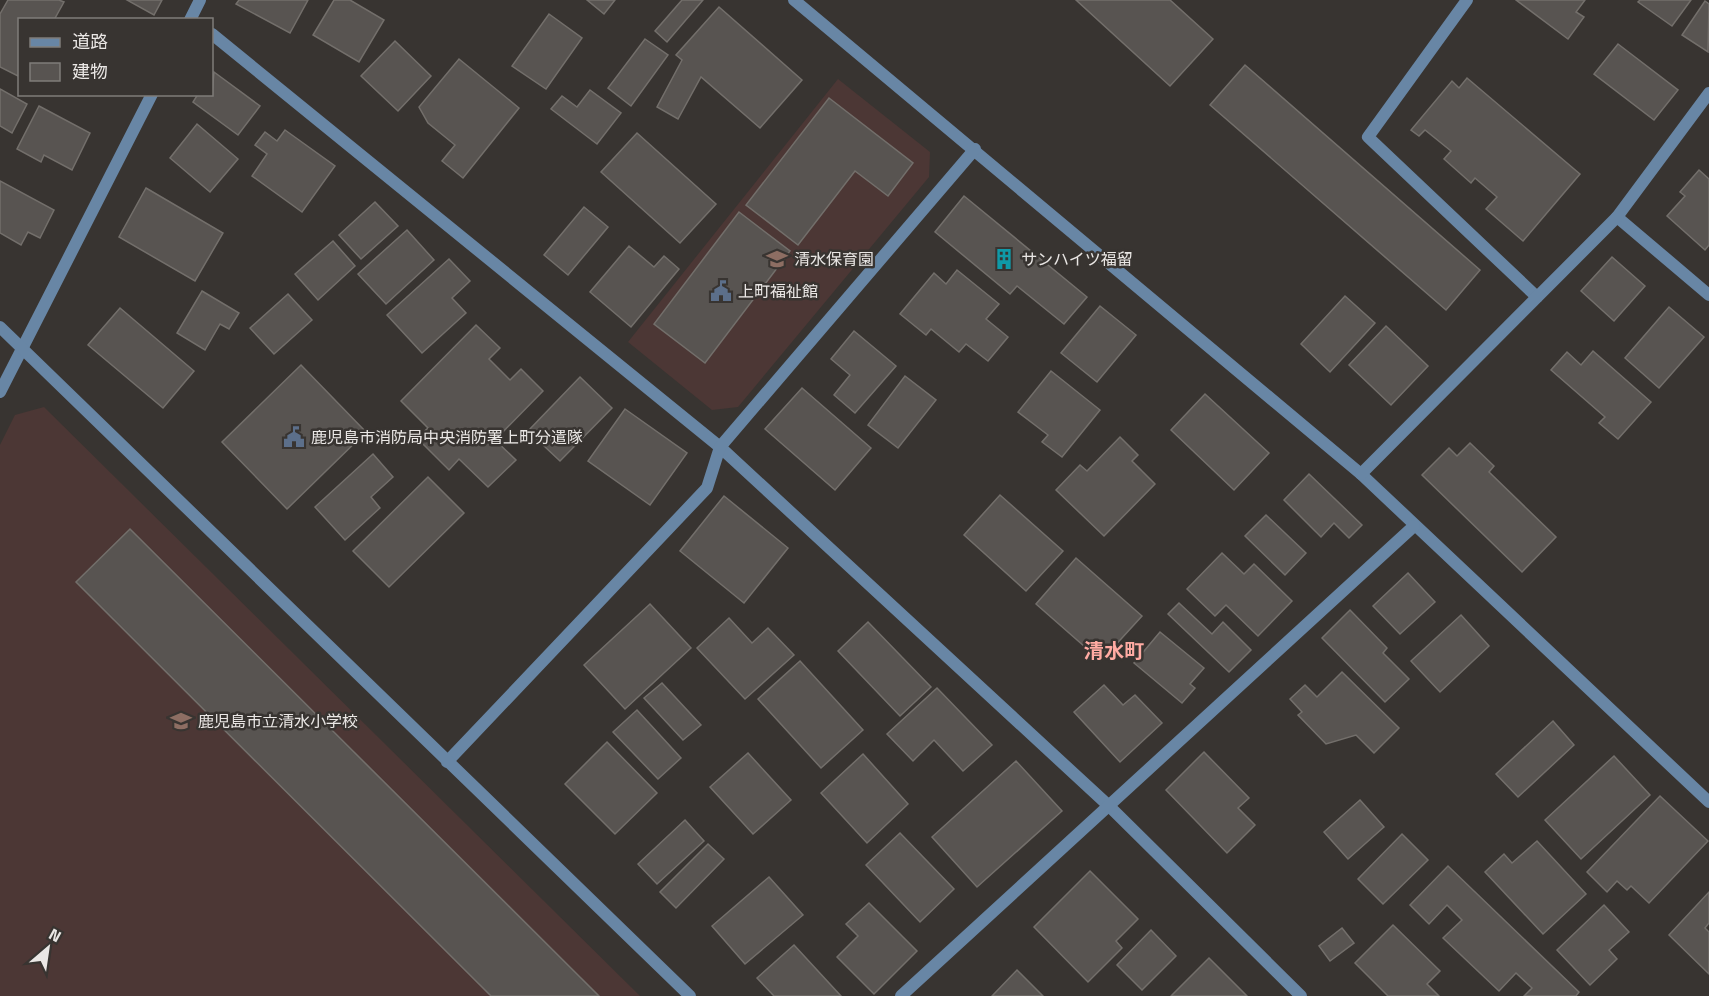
<svg xmlns="http://www.w3.org/2000/svg" width="1709" height="996" font-family="'Titillium Web','Noto Sans JP',sans-serif">
  <style>
    .education { fill: #4c3735 }
    .building { fill: #585451; stroke: #736f6b; stroke-width: 1.5 }
    .lines { fill: none; stroke-linecap: round; stroke-linejoin: round }
    .minor { stroke: #6886a5; stroke-width: 12 }
    .tertiary { stroke: #6886a5; stroke-width: 12 }
    .labels { text-anchor: middle; stroke-width: 5; stroke-linejoin: round; paint-order: stroke }
    .poi-label { font-size: 16px; fill: #eae7e5; stroke: #383431; text-anchor: start }
    .quarter-label { font-size: 20px; font-weight: bold; fill: #ffaba3; stroke: #383431 }
  </style>
  <rect width="100%" height="100%" fill="#383431"/>
  <g class="education">
    <path d="M838,79L930,152L929,177L738,407L712,410L628,342Z"/>
    <path d="M44,407L640,996H0V445L15,415Z"/>
  </g>
  <g class="building">
    <path d="M8,0H59L64,2L54,20H20V77L0,67V14Z"/>
    <path d="M127,0H162L154,15Z"/>
    <path d="M239,0H308L290,33L236,4Z"/>
    <path d="M334,0H350L384,20L359,62L313,35Z"/>
    <path d="M587,0H615L604,14Z"/>
    <path d="M682,0H703L667,42L655,31Z"/>
    <path d="M1076,0H1170L1213,39L1170,86Z"/>
    <path d="M1516,0H1585L1576,12L1584,17L1568,39Z"/>
    <path d="M1640,0H1691L1672,26L1638,2Z"/>
    <path d="M1705,1L1709,4L1708,52L1682,35Z"/>
    <path d="M719,7L802,80L760,128L701,77L678,119L657,107L682,60L676,55Z"/>
    <path d="M549,14L582,38L546,89L512,66Z"/>
    <path d="M645,39L668,55L631,106L608,88Z"/>
    <path d="M395,41L431,76L398,111L361,76Z"/>
    <path d="M1618,44L1678,90L1654,120L1594,74Z"/>
    <path d="M459,59L519,108L463,178L442,161L455,145L428,123L419,107Z"/>
    <path d="M1245,65L1480,270L1446,310L1210,105Z"/>
    <path d="M214,72L260,106L238,135L193,102L198,94H212Z"/>
    <path d="M1467,78L1580,174L1523,241L1486,209L1497,197L1475,178L1471,183L1444,159L1451,151L1425,130L1419,136L1411,130L1452,81L1459,88Z"/>
    <path d="M0,89L27,104L12,133L0,126Z"/>
    <path d="M590,90L621,113L597,144L551,109L562,96L577,107Z"/>
    <path d="M829,98L913,163L888,196L855,171L798,245L746,205Z"/>
    <path d="M39,106L90,133L72,170L44,155L41,162L17,149Z"/>
    <path d="M197,124L238,159L210,192L170,158Z"/>
    <path d="M285,130L335,166L302,212L252,176L267,154L255,145L265,132L277,141Z"/>
    <path d="M637,133L716,204L680,243L601,172Z"/>
    <path d="M1699,170L1709,179V245L1705,250L1667,216L1685,196L1680,192Z"/>
    <path d="M0,181L54,210L40,238L28,232L21,245L0,233Z"/>
    <path d="M146,188L223,233L195,281L119,237Z"/>
    <path d="M964,196L1087,297L1064,324L1017,286L1010,294L935,232Z"/>
    <path d="M375,202L398,226L361,259L339,235Z"/>
    <path d="M584,207L608,227L568,275L544,255Z"/>
    <path d="M739,212L790,251L705,363L654,324Z"/>
    <path d="M407,230L434,260L386,304L358,274Z"/>
    <path d="M333,241L355,266L318,300L295,274Z"/>
    <path d="M629,246L654,267L664,256L679,269L631,327L590,292Z"/>
    <path d="M1612,257L1645,286L1614,321L1581,291Z"/>
    <path d="M449,259L470,281L452,298L466,313L422,353L387,315Z"/>
    <path d="M957,270L999,304L986,319L1008,337L988,361L966,344L959,352L931,329L926,335L900,314L934,273L946,284Z"/>
    <path d="M202,291L239,313L229,329L220,324L205,350L177,333Z"/>
    <path d="M288,294L312,320L274,354L250,328Z"/>
    <path d="M1345,296L1375,323L1330,372L1301,344Z"/>
    <path d="M1100,306L1136,335L1097,382L1061,353Z"/>
    <path d="M1669,307L1704,337L1659,388L1625,358Z"/>
    <path d="M120,308L194,371L163,408L88,345Z"/>
    <path d="M476,325L500,348L489,359L510,380L521,369L543,391L495,440L516,460L488,487L459,459L449,470L417,438L428,428L401,401Z"/>
    <path d="M1386,326L1428,366L1391,405L1349,365Z"/>
    <path d="M854,331L896,366L855,413L834,395L850,375L831,359Z"/>
    <path d="M1593,351L1651,402L1618,439L1599,423L1605,417L1551,370L1567,352L1581,365Z"/>
    <path d="M301,365L366,432L287,509L222,442Z"/>
    <path d="M1051,371L1100,410L1062,457L1042,442L1048,435L1018,412Z"/>
    <path d="M905,376L936,400L898,448L868,425Z"/>
    <path d="M580,377L612,408L560,461L528,431Z"/>
    <path d="M802,388L871,448L835,490L765,429Z"/>
    <path d="M1205,394L1269,453L1234,490L1171,430Z"/>
    <path d="M625,409L687,453L650,505L588,461Z"/>
    <path d="M1120,437L1138,455L1132,461L1155,484L1104,536L1056,490L1080,465L1087,471Z"/>
    <path d="M1470,443L1494,466L1489,472L1556,537L1522,572L1422,475L1449,448L1457,456Z"/>
    <path d="M373,454L393,477L371,497L380,508L345,540L315,507Z"/>
    <path d="M1309,474L1362,525L1349,538L1334,523L1321,537L1284,500Z"/>
    <path d="M428,477L464,513L389,587L353,551Z"/>
    <path d="M1000,495L1063,551L1026,591L964,535Z"/>
    <path d="M724,496L788,548L744,603L680,551Z"/>
    <path d="M1266,515L1306,553L1285,575L1245,536Z"/>
    <path d="M130,529L599,996H491L76,582Z"/>
    <path d="M1222,553L1244,574L1254,564L1292,601L1258,636L1226,605L1215,616L1187,589Z"/>
    <path d="M1076,558L1142,616L1101,661L1036,604Z"/>
    <path d="M1408,573L1435,602L1400,634L1373,606Z"/>
    <path d="M1179,603L1212,634L1223,622L1251,650L1229,672L1168,614Z"/>
    <path d="M650,604L691,648L625,709L584,665Z"/>
    <path d="M1350,610L1387,648L1383,653L1409,679L1385,702L1322,638Z"/>
    <path d="M1461,615L1489,646L1440,692L1411,661Z"/>
    <path d="M729,618L752,643L768,628L794,655L745,699L697,648Z"/>
    <path d="M868,622L931,687L900,716L838,651Z"/>
    <path d="M1160,632L1204,668L1190,684L1195,688L1182,703L1134,663Z"/>
    <path d="M800,661L863,730L821,768L758,699Z"/>
    <path d="M1342,672L1399,728L1374,753L1356,735L1326,744L1298,715L1302,712L1290,699L1305,685L1317,697Z"/>
    <path d="M662,683L701,725L683,740L644,698Z"/>
    <path d="M1104,685L1123,705L1135,695L1162,723L1120,762L1074,712Z"/>
    <path d="M937,688L992,745L963,771L934,740L913,761L887,734Z"/>
    <path d="M637,710L681,758L658,779L613,732Z"/>
    <path d="M1553,721L1574,745L1518,797L1496,774Z"/>
    <path d="M607,742L657,793L615,834L565,784Z"/>
    <path d="M1204,752L1249,798L1238,808L1255,825L1227,853L1166,790Z"/>
    <path d="M748,753L791,800L753,834L710,787Z"/>
    <path d="M863,754L908,804L867,843L821,793Z"/>
    <path d="M1614,756L1650,795L1581,859L1545,820Z"/>
    <path d="M1016,761L1062,811L977,887L932,837Z"/>
    <path d="M1660,796L1708,841L1649,903L1631,886L1627,890L1617,881L1607,892L1587,872Z"/>
    <path d="M1360,800L1384,827L1348,859L1324,832Z"/>
    <path d="M685,820L704,841L657,884L638,864Z"/>
    <path d="M900,833L954,889L920,922L866,865Z"/>
    <path d="M1402,834L1428,860L1383,904L1358,879Z"/>
    <path d="M1537,841L1586,894L1543,934L1485,872L1504,854L1512,863Z"/>
    <path d="M708,844L724,859L676,908L660,892Z"/>
    <path d="M1448,866L1579,992L1576,996H1524L1532,988L1516,973L1499,991L1443,938L1462,920L1447,905L1429,924L1410,905Z"/>
    <path d="M1090,871L1138,919L1116,941L1122,948L1088,982L1034,927Z"/>
    <path d="M769,877L803,915L745,964L712,926Z"/>
    <path d="M1709,892V923L1705,928L1709,932V974L1669,935Z"/>
    <path d="M869,903L917,951L874,994L837,957L858,936L846,924Z"/>
    <path d="M1604,905L1629,932L1609,950L1617,959L1590,985L1557,950Z"/>
    <path d="M1393,925L1440,971L1427,984L1439,996H1388L1355,963Z"/>
    <path d="M1342,928L1354,943L1330,961L1319,946Z"/>
    <path d="M1151,930L1176,956L1142,990L1117,965Z"/>
    <path d="M794,945L841,996H774L757,978Z"/>
    <path d="M1209,958L1247,996H1171Z"/>
    <path d="M1017,970L1043,996H992Z"/>
  </g>
  <g class="lines">
    <g class="minor">
      <path d="M794,0L1361,474L1709,802"/>
      <path d="M1467,0L1368,137L1537,297"/>
      <path d="M190,20L200,0"/>
      <path d="M212,34L720,447L1109,806L1301,996"/>
      <path d="M1617,217L1709,295"/>
      <path d="M0,392L152,94"/>
      <path d="M1361,474L1617,217L1709,93"/>
      <path d="M447,762L707,488L720,447L975,149"/>
      <path d="M901,996L1414,526"/>
    </g>
    <path class="tertiary" d="M0,327L690,996"/>
  </g>
  <defs>
    <symbol id="school-bare" viewBox="-9 -9 18 18"><path d="M0-5L7-2L0 1L-7-2ZM-4 1L0 2.5L4 1V4Q0 6-4 4Z" fill="#8d6e63" stroke="#383431" stroke-width="2.5" paint-order="stroke"/></symbol>
    <symbol id="building-bare" viewBox="-9 -9 18 18"><path d="M-4-6H4V6H1V3H-1V6H-4ZM-2.5-4.3h1.7v1.8h-1.7ZM.8-4.3h1.7v1.8H.8ZM-2.5-1h1.7V.8h-1.7ZM.8-1h1.7V.8H.8Z" fill="#0f9aa8" stroke="#383431" stroke-width="2.5" paint-order="stroke"/></symbol>
    <symbol id="civic-bare" viewBox="-9 -9 18 18"><path d="M-.6-6.5H3V-4.5H.6V-3L4-1V1h2V6H-6V1h2V-1L-.6-3ZM-1.2 2.5V6h2.4V2.5Z" fill="#5c6f8a" stroke="#383431" stroke-width="2.5" paint-order="stroke"/></symbol>
  </defs>
  <g fill-rule="evenodd">
    <use href="#school-bare" x="762" y="244" width="30" height="30"/>
    <use href="#building-bare" x="989" y="244" width="30" height="30"/>
    <use href="#civic-bare" x="706" y="276" width="30" height="30"/>
    <use href="#civic-bare" x="279" y="422" width="30" height="30"/>
    <use href="#school-bare" x="166" y="706" width="30" height="30"/>
  </g>
  <g class="labels">
    <g class="poi-label">
      <text x="794" y="265">清水保育園</text>
      <text x="1021" y="265">サンハイツ福留</text>
      <text x="738" y="297">上町福祉館</text>
      <text x="311" y="443">鹿児島市消防局中央消防署上町分遣隊</text>
      <text x="198" y="727">鹿児島市立清水小学校</text>
    </g>
    <g class="quarter-label">
      <text x="1114" y="658">清水町</text>
    </g>
  </g>
  <rect x="18" y="18" width="195" height="78" fill="#383431" stroke="#7f7c79" stroke-width="1.5"/>
  <rect x="30" y="38" width="30" height="9" fill="#6886a5" stroke="#7f7c79" stroke-width="1.5"/>
  <text x="72" y="48" font-size="18" fill="#eae7e5">道路</text>
  <rect x="30" y="63" width="30" height="18" fill="#585451" stroke="#7f7c79" stroke-width="1.5"/>
  <text x="72" y="78" font-size="18" fill="#eae7e5">建物</text>
  <g transform="translate(48 948) rotate(29)" stroke="#383431" stroke-width="4.5" paint-order="stroke">
  <path d="M0-4.5L10 22L0 15L-10 22Z" fill="#eae7e5"/>
  <text y="-9" font-size="16" font-weight="bold" text-anchor="middle" fill="#eae7e5">N</text>
  </g>
</svg>
